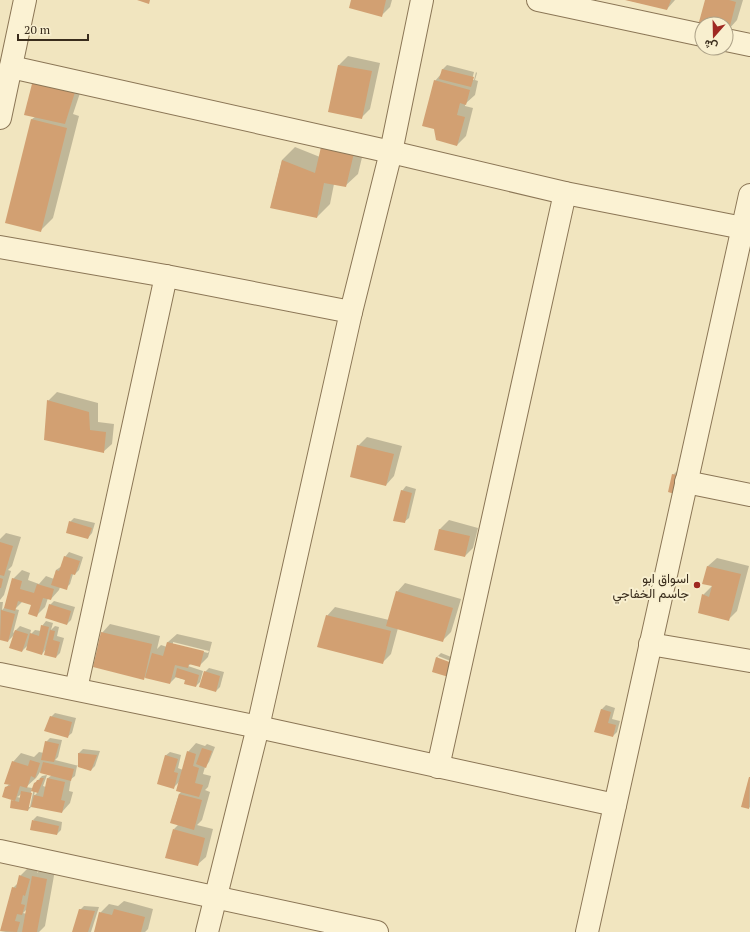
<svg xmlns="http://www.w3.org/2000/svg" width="750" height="932" font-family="'PT Serif',Vazirmatn,serif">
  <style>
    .shadow { fill: #0003; fill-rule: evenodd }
    .building { fill: #d2a072 }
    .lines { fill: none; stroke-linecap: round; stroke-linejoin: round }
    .minor-casing { stroke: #8b7656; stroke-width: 24 }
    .minor { stroke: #fbf2d3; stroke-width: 22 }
    .poi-dot { fill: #9f2821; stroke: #f8efcf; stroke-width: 1.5 }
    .labels { text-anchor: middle; stroke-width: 4; stroke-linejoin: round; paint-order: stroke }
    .poi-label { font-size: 13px; fill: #392c1c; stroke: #f8efcf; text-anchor: end }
  </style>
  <rect width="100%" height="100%" fill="#f1e5bf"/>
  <g class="shadow">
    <path d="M353,0H392L390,7L381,16Z"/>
    <path d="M627,0H675L667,9Z"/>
    <path d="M706,0H743L737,20L729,29L726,28V24H710Z"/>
    <path d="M348,56L380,63L370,109L361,118L329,111L339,65Z"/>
    <path d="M447,65L474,72L472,80H474L476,72L477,73L475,80L478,81L475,95L465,104V106L473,108L466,136L457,145L435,81L441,74L443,69Z"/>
    <path d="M83,84L73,114L79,116L53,218L40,231L32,119Z"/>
    <path d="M366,141L358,174L345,186L334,184L330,204L317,217L271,207L282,160L295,147L320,157Z"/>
    <path d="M57,392L98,403V422L114,424L112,444L103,452L48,401Z"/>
    <path d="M367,437L402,446L394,476L386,485L358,446Z"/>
    <path d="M677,471L685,472L682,489L673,475Z"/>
    <path d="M406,486L416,489L409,518L404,522L402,491Z"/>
    <path d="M74,518L95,523L92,533L88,538L70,522Z"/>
    <path d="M449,520L478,528L473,548L465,556L435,549L440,529Z"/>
    <path d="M6,533L21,537L12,566L8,570L11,571L4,595L0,600V539Z"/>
    <path d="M69,552L83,557L79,570L75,574H73L70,584L66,588L60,587L59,590L51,599L48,598L45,607L37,615L32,604L23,601L15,609L19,610L13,633L20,626L31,630L30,635L35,630L41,631L42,626L46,621L53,623L51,630L55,626L59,627L57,636L64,638L60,653L56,657L46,649L42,654L28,645L22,651L14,635L8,641L0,639V602H3L2,610L5,607L13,579L22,570L30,573L28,580L39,584L46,576L54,579L56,570L62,566L65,557Z"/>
    <path d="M717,558L749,566L737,611L729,619L703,595L713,585L704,583L708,566Z"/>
    <path d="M405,583L461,599L451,632L442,641L398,628L391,654L382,663L327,616L335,607L389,620L397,592Z"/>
    <path d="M54,601L75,607L71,620L67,624L50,605Z"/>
    <path d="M110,624L160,636L157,649L161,645L167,647L168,642L177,634L212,642L208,657L199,666L191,664L188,666L203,671L200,682L196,686L186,680L176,677L170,683L145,677L143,679L102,633ZM173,642L209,651L208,653L173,644Z"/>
    <path d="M441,653L464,662L463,666L438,656L433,671L437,657Z"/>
    <path d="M209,668L224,672L220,687L216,691L205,672Z"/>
    <path d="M606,705L615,708L612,719L620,721L617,732L613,736L601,710Z"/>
    <path d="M55,713L76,718L72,733L67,737L51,717Z"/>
    <path d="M50,738L62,740L58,757L55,760L79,766V753L83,749L100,751L95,766L91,770L77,766L75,776L71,779L69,791L73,792L70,803L62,812L32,806L28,810L12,801L14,799L6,788L9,784L13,762L21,753L34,757L39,752L44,753L46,742ZM40,772L52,775L48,778L46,787L43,786L47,775L42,776L35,783L30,807H28L32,788L26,787L36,778ZM35,791L38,792L34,796ZM22,793L21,798L17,797L19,796Z"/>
    <path d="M196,743L205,746L207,744L215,747L209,762L205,767L203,774L211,776L208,787L205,790L210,792L202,820L197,825L213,829L206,857L197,865L174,829L179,824L171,822L179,794L182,791L180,781L173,788L165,756L170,752L181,755L178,768L183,770L188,752Z"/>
    <path d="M750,777V807L749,808L742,806Z"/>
    <path d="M37,816L62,822L61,830L57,834L33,820Z"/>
    <path d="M29,867L38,870L37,873L42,868L55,870L45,926L39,932H6L1,931L13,888L18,883L20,876ZM28,908L27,914L23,913Z"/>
    <path d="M124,901L153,909L148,929L145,932H95L100,913L109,904L118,906Z"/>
    <path d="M84,906L99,907L91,932H73L80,910Z"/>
  </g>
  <g class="building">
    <path d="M137,0H150L149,4Z"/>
    <path d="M351,0H386L382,17L349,8Z"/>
    <path d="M625,0H671L667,10Z"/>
    <path d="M705,0H729L736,2L729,30L726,29V24H706L699,22Z"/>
    <path d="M338,65L372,71L362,119L328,112Z"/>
    <path d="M442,69L474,77L471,87L439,79Z"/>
    <path d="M33,80L75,92L65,124L24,115Z"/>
    <path d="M434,80L470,90L466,105L460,103L457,115L465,117L457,146L436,140L434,129L422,126Z"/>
    <path d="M31,119L67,128L41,232L5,223Z"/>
    <path d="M321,147L354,153L346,187L324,183L317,218L270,208L282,160L315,173Z"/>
    <path d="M47,400L89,412L90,430L106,432L104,453L44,440Z"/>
    <path d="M357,445L394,454L386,486L350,477Z"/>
    <path d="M672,474L681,476L678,495L668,492Z"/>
    <path d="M401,490L412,493L405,523L393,521Z"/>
    <path d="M69,521L92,528L88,539L66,533Z"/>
    <path d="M439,529L470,536L465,557L434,550Z"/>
    <path d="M0,542L13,546L4,576L0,575Z"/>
    <path d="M64,556L80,561L75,575L71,574L67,590L51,585L56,570L59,571Z"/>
    <path d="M707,566L741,574L729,621L698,613L702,594L709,597L712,586L702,584Z"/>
    <path d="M0,578L3,579L1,588H0Z"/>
    <path d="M12,578L22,581L20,589L34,593L37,584L54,589L51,600L43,598L37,617L28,614L31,605L18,601L15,611L4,608Z"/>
    <path d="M396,591L453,608L443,642L386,626Z"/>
    <path d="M49,604L71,611L67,625L45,618Z"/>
    <path d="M1,610L15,614L8,642L0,640Z"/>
    <path d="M326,615L391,631L383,664L317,647Z"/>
    <path d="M41,625L49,627L42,655L26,650L30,633L39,636Z"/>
    <path d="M15,630L28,634L22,652L9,648Z"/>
    <path d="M50,630L55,631L53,640L60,642L56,658L44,655Z"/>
    <path d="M101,632L152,644L144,680L93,667Z"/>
    <path d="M167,642L204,651L200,667L189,664L188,668L175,665L170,684L145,678L152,653L163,656Z"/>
    <path d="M436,657L460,666L452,678L432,672Z"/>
    <path d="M177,668L199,675L196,687L184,684L185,680L175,677Z"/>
    <path d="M204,671L220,676L216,692L199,687Z"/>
    <path d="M601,709L611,712L608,723L616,725L613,737L594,732Z"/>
    <path d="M50,716L72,722L68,738L44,731Z"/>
    <path d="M45,741L59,744L54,762L41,760Z"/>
    <path d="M202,748L212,751L206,768L196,764Z"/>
    <path d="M187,751L196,754L193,766L199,768L195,783L203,785L199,797L176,791Z"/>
    <path d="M78,753L97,755L91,771L78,767Z"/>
    <path d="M165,755L178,759L174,772L178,773L174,789L157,784Z"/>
    <path d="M30,760L40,763L35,778L31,776L27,788L20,786L15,801L2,797L5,787L11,785L4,784L12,761L28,766Z"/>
    <path d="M43,762L74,769L71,781L40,773Z"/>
    <path d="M749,777H750L749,809L741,807Z"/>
    <path d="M40,778H44L38,793L31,791L34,783L36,782L37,780H40Z"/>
    <path d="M47,778L65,782L61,800L65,801L62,813L31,807L34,795L43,797Z"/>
    <path d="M21,791L32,793L28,811L10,808L11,800L19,802Z"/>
    <path d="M179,794L202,800L194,830L170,823Z"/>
    <path d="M32,820L59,826L57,835L30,830Z"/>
    <path d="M173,829L205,838L198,866L165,858Z"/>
    <path d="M19,875L30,879L25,896L23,895L21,904L25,905L22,915L17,914L15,921L20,922L17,932L0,931L12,887L16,888Z"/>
    <path d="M32,876L47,879L37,932H22Z"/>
    <path d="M79,909L95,911L88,932H72Z"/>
    <path d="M114,909L145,917L141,932H94L99,912L112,915Z"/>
  </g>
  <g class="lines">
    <defs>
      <g id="minor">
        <path d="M538,0L702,35"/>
        <path d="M726,40L750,45"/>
        <path d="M11,67L391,152L565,193L743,228"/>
        <path d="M0,118L25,0"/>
        <path d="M0,247L166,276L351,312"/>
        <path d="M686,482L750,495"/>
        <path d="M650,644L750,661"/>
        <path d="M0,674L258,727L615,805"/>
        <path d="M76,689L166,276"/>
        <path d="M438,767L565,193"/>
        <path d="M0,851L377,932"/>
        <path d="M207,932L258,727L351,312L391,152L422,0"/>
        <path d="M587,932L750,195"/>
      </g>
    </defs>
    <use href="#minor" class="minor-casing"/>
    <use href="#minor" class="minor"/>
  </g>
  <circle class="poi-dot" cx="697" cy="585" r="4"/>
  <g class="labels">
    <g class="poi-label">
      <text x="689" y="583">اسواق ابو<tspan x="689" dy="15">جاسم الخفاجي</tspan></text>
    </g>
  </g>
  <g transform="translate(714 36) rotate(200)"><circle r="19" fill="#f8efcf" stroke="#aca187"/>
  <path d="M0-3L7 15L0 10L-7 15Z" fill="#9f2821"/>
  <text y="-6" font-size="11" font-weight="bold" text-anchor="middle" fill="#392c1c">ش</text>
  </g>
  <path d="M18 34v6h70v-6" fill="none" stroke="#392c1c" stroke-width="2"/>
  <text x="24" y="34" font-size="12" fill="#392c1c" stroke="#f8efcf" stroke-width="3" paint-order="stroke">20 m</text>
</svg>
